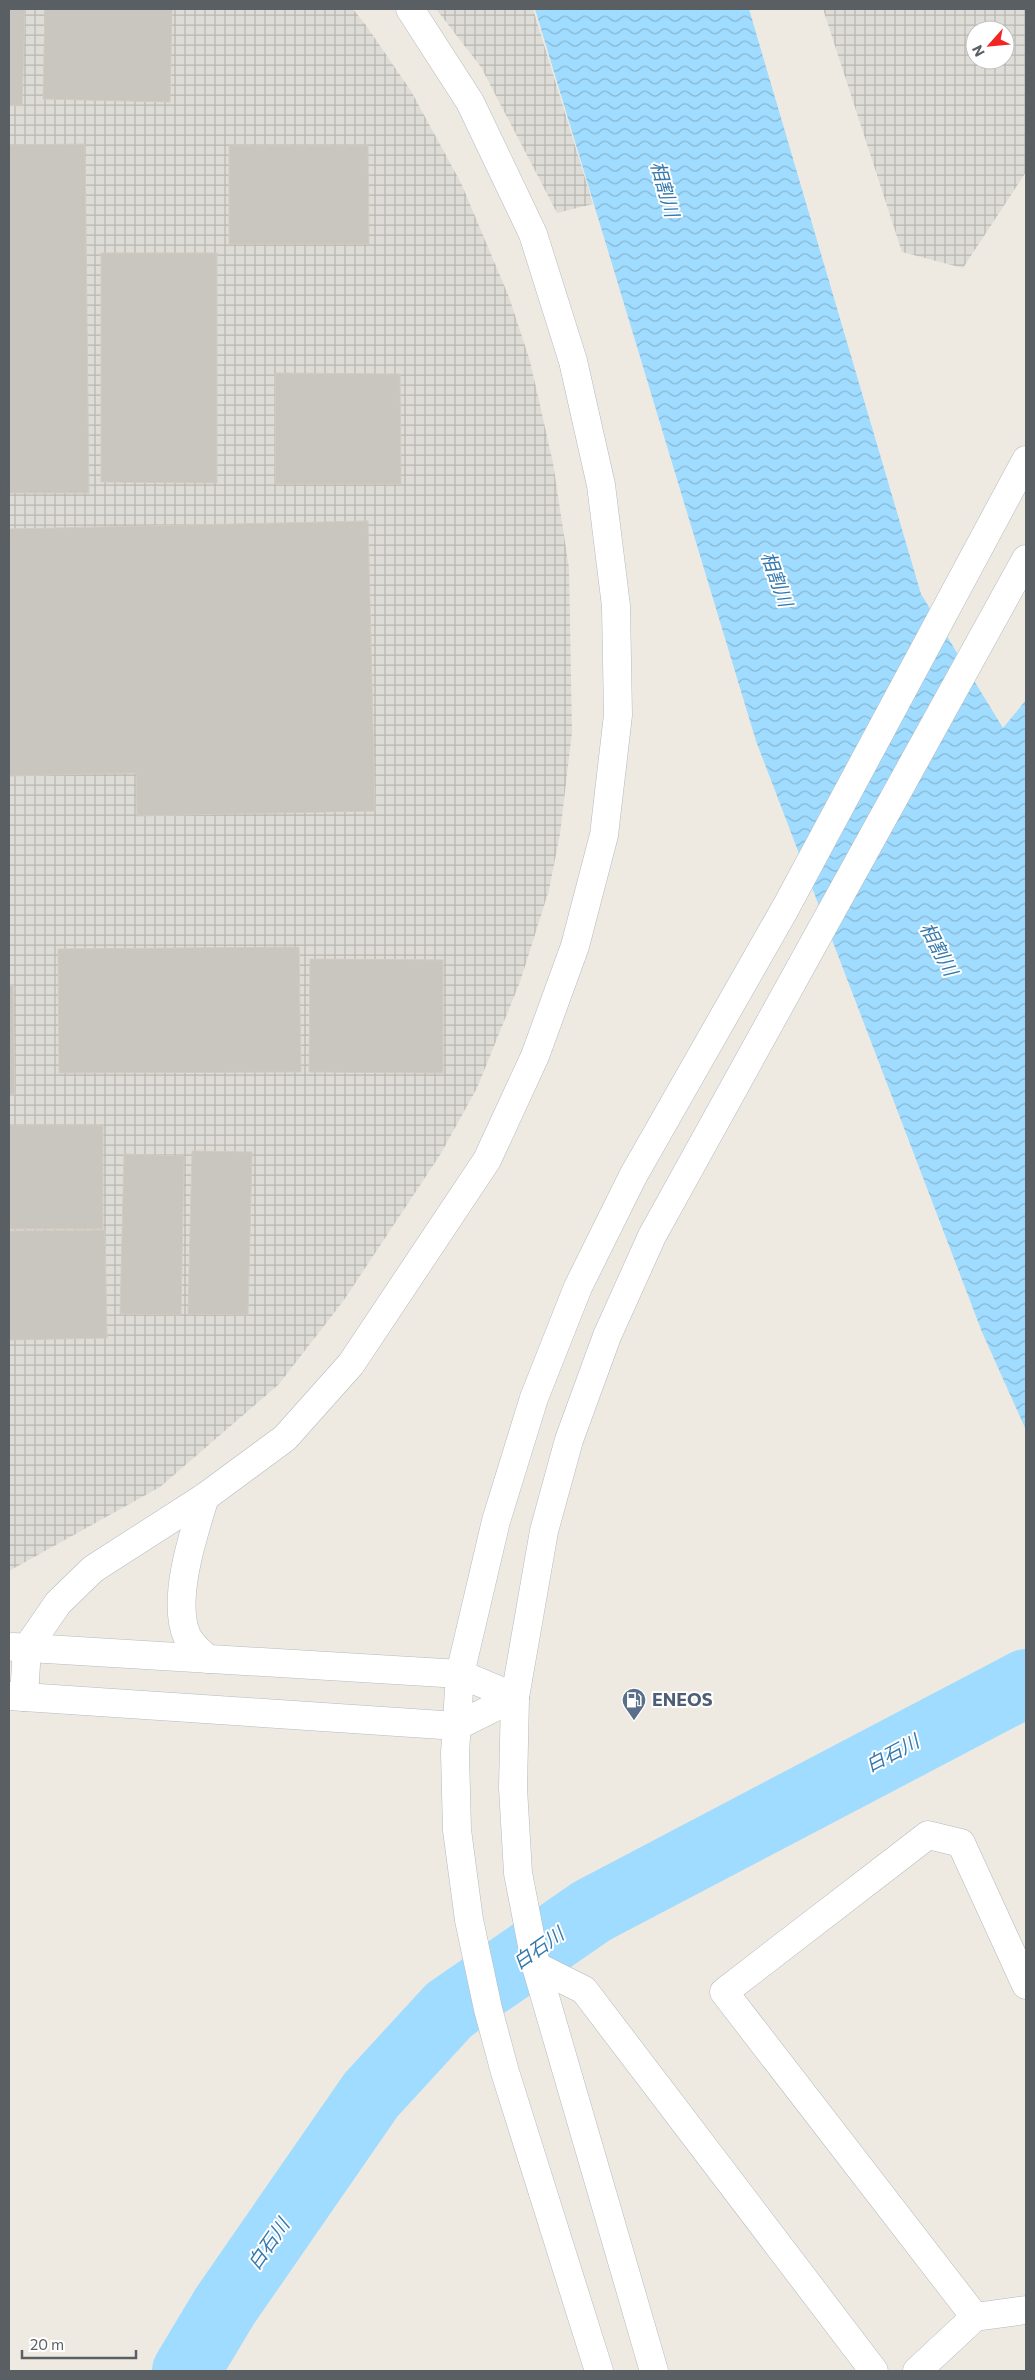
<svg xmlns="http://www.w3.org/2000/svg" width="1035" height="2380" font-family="Commissioner,'Noto Sans JP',sans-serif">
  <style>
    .industrial { fill: url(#industrial-grid); fill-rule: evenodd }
    .water { fill: url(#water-waves) }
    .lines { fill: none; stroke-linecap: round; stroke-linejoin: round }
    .river { stroke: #a0dcff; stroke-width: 68 }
    .building { fill: #c9c5bf; stroke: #d3cbc0 }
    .street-casing { stroke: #b4b8bd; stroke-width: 29 }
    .secondary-casing { stroke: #b5babf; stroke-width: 29 }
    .street { stroke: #fff; stroke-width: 28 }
    .secondary { stroke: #fff; stroke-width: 28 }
    .labels { text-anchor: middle; stroke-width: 4; stroke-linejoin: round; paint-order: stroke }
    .service-label { font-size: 18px; font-weight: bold; fill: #4e5e75; stroke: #fff; text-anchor: start }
    .water-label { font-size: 19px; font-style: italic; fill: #3679ad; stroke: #fff }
  </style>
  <defs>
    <pattern id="industrial-grid" width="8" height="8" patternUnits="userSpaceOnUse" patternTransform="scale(1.25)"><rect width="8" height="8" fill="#dedcd6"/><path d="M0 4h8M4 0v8" fill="none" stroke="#b7b6b1"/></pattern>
    <pattern id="water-waves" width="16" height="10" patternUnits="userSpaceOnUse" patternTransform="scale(1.25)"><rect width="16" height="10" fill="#a0dcff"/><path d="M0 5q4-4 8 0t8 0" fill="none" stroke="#85b6d2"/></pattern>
  </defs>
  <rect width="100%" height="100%" fill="#eeeae1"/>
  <g class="industrial">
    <path d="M9,9H353L365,24L411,91L461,183L509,297L530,361L553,463L569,568L572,732L560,834L549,890L520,982L477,1088L440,1155L344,1300L279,1384L160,1487L9,1571Z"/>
    <path d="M436,9H533L593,204L557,213L481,67Z"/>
    <path d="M823,9H1026V172L963,268L902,252ZM975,30H1005V60H975Z"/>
  </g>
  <path class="water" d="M535,9H749L921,594L1003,728L1026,700V1430L982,1332L756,741Z"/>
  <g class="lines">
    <path class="river" d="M186,2371L225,2306L371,2095L449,2010L592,1911L1026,1683"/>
  </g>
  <g class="building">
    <path d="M9,9H25L22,106L9,105Z"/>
    <path d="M45,9H172L170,102L43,99Z"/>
    <path d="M85,144L89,493H9V145Z"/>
    <path d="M229,145H368L369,244H229Z"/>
    <path d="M101,253H217V483L101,482Z"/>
    <path d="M275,373L400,374L401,484H275Z"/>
    <path d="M368,521L375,811L137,816L136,773L9,776V529Z"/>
    <path d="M299,947L301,1072L59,1073L58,949Z"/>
    <path d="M310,959L443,960V1073L309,1072Z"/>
    <path d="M9,985H13L15,1095H9Z"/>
    <rect x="9" y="1125" width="94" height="104"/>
    <path d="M192,1151L252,1152L248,1315L188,1314Z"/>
    <path d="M124,1154L184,1156L181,1315L120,1314Z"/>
    <path d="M105,1230L107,1338L9,1340V1231Z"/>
  </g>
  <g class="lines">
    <defs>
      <g id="street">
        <path d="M536,1966L584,1990L874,2371"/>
        <path d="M975,2317L724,1992L928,1835L961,1843L1026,1985"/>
        <path d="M917,2371L975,2317L1026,2310"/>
      </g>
      <g id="secondary">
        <path d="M205,1497C194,1532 171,1600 187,1636C192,1646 200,1652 208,1659"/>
        <path d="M13,1647L460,1674L515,1697"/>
        <path d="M9,1696L457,1726L515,1697"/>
        <path d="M24,1697L27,1648L58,1603L93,1569L205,1497L285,1438L351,1364L487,1160L535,1056L575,946L604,835L618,715L616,606L601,485L573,361L533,234L470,102L410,9"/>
        <path d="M599,2371L505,2072L488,2009L469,1920L457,1830L455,1753L460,1674L496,1521L534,1398L578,1287L633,1176L786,907L1026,460"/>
        <path d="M654,2371L536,1966L518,1873L513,1788L515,1697L544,1531L569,1440L607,1336L652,1236L1026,559"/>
      </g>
    </defs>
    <use href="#street" class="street-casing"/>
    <use href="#secondary" class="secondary-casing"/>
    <use href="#street" class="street"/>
    <use href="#secondary" class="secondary"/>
  </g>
  <defs>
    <symbol id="fuel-pin" viewBox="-11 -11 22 30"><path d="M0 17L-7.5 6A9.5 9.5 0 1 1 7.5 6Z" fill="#5c6f8a" stroke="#fff"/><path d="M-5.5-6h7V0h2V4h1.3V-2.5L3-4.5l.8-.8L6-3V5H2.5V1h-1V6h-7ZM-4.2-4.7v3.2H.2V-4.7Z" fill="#fff"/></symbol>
  </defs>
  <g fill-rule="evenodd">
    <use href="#fuel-pin" x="620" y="1686" width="28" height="38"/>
  </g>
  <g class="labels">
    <g class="service-label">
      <text x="652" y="1706">ENEOS</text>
    </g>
    <g class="water-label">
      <text transform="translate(665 189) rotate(74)" y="7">相割川</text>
      <text transform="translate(777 579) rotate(70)" y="7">相割川</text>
      <text transform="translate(939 949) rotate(62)" y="7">相割川</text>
      <text transform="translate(892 1753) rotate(-28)" y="7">白石川</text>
      <text transform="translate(538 1948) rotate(-35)" y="7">白石川</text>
      <text transform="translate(268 2244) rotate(-55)" y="7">白石川</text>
    </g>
  </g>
  <rect width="1035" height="2380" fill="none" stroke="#5a5f63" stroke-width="20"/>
  <g transform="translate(990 45) rotate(243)"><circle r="24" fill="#ffffff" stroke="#bdbfc1"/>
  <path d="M0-4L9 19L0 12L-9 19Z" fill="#f22523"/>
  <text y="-8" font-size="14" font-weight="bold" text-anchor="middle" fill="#5a5f63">N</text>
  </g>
  <path d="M22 2350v8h114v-8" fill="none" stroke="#5a5f63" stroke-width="2.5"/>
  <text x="30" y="2350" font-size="15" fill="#5a5f63" stroke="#ffffff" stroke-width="4" paint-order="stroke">20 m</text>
</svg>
